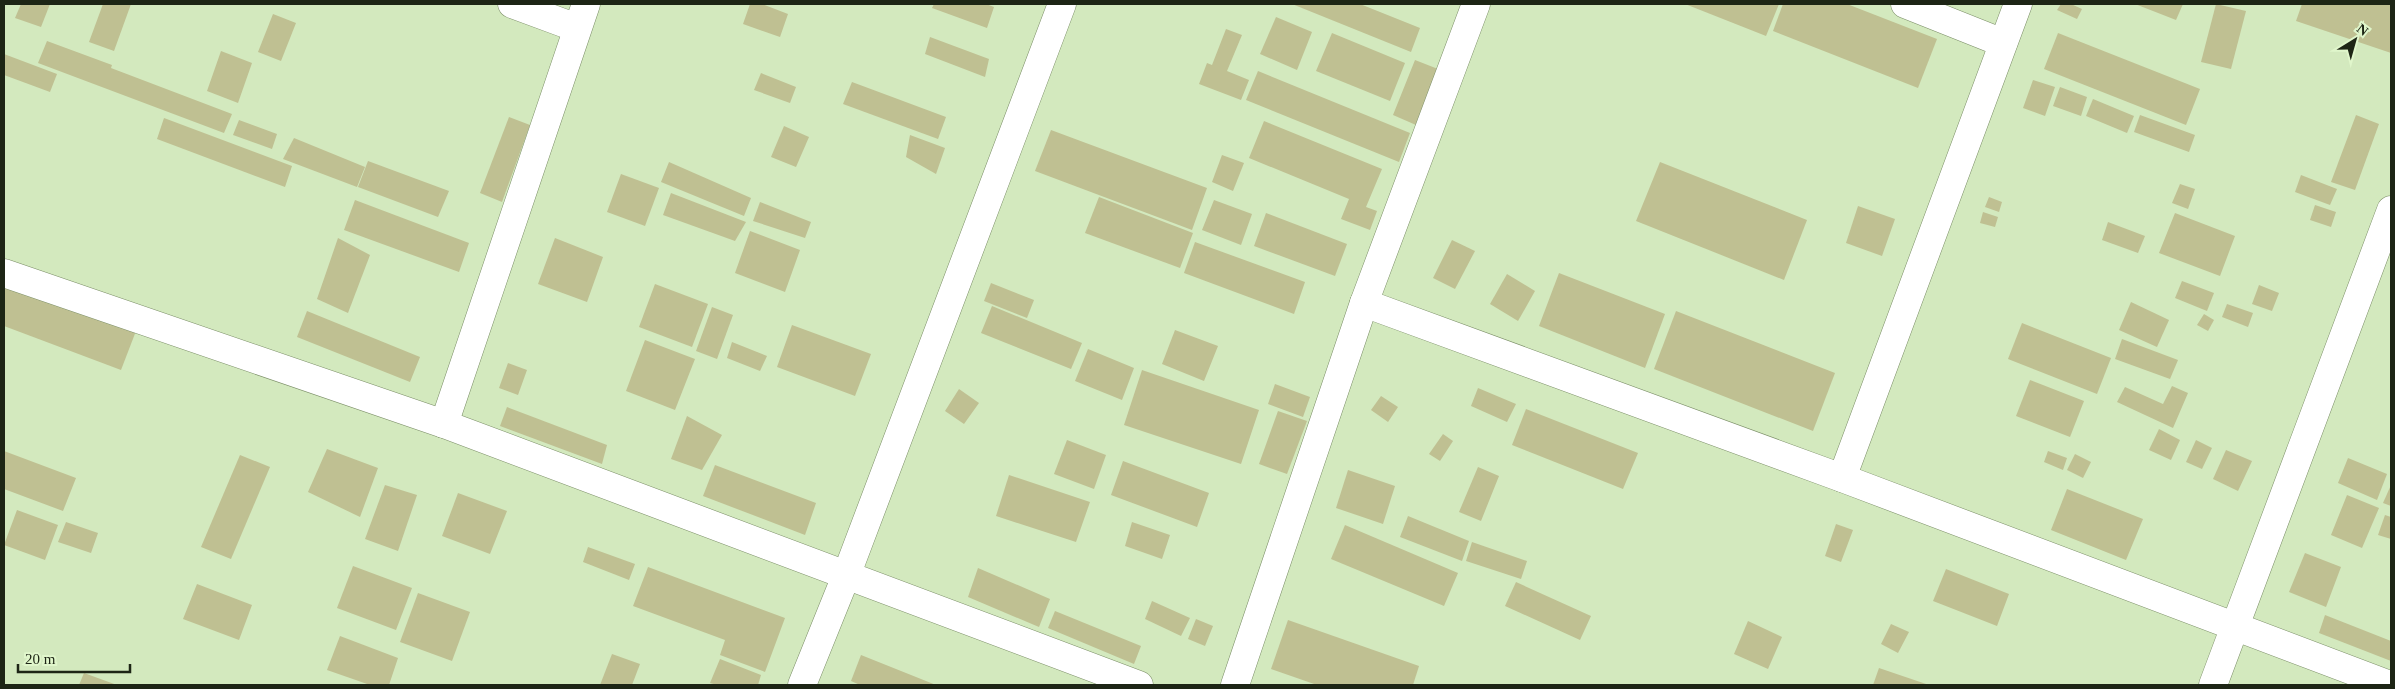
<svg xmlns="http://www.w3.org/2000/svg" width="2395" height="689" font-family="Georgia,serif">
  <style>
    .building { fill: #bfc092 }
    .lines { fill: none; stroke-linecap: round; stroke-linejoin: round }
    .street-casing { stroke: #7b8e67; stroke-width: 29 }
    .street { stroke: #fff; stroke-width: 28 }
  </style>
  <rect width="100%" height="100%" fill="#d3e9be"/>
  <g class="building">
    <path d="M21,4H50L41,27L15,18Z"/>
    <path d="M103,4H131L114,51L89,42Z"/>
    <path d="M750,4H762L788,14L780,37L743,24Z"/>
    <path d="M934,4H986L994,7L987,28L932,8Z"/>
    <path d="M1292,4H1360L1420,28L1411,52Z"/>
    <path d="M1685,4H1779L1766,36Z"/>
    <path d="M1783,4H1847L1937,39L1918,88L1773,31Z"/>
    <path d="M2061,4H2071L2082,9L2077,19L2057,10Z"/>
    <path d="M2135,4H2183L2176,20Z"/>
    <path d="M2216,4L2246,11L2231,69L2201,62Z"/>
    <path d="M2302,4L2391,5V53L2296,21Z"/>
    <path d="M273,14L296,23L281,61L258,52Z"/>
    <path d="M1276,17L1312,32L1297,70L1260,54Z"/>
    <path d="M1226,29L1242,35L1227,71L1249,80L1241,100L1199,84L1207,63L1212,65Z"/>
    <path d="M1332,33L1405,63L1390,101L1316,71Z"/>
    <path d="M2058,33L2200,89L2186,125L2044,69Z"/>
    <path d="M930,37L989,59L985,77L925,54Z"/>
    <path d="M47,41L112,65L111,68L232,114L224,133L38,63Z"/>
    <path d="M221,51L252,63L238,103L207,91Z"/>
    <path d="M4,54L57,74L50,92L4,75Z"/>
    <path d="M1415,60L1438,69L1416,125L1393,115Z"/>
    <path d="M1258,71L1410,133L1399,162L1246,100Z"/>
    <path d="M761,73L796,87L790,103L754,90Z"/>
    <path d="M2033,80L2055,87L2045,116L2023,108Z"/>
    <path d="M852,82L946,117L938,139L843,104Z"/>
    <path d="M2060,87L2087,97L2081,116L2053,106Z"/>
    <path d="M2093,99L2134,116L2127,133L2086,116Z"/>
    <path d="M2140,115L2195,135L2189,152L2134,132Z"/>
    <path d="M2356,115L2379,124L2355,190L2331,182Z"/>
    <path d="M509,117L530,125L502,202L480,193Z"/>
    <path d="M164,118L292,166L285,187L157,139Z"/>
    <path d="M239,120L277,134L272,149L233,135Z"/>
    <path d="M1264,121L1382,169L1366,207L1377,211L1370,230L1341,219L1349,199L1249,158Z"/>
    <path d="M784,126L809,137L796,167L771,157Z"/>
    <path d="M1051,130L1207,188L1192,230L1035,171Z"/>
    <path d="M910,135L945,148L936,174L906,157Z"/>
    <path d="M294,138L365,167L357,187L283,159Z"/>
    <path d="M1222,155L1244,163L1233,191L1212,182Z"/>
    <path d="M368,161L449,191L438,217L358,187Z"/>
    <path d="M669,162L751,198L744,216L661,182Z"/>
    <path d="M1660,162L1807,220L1784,280L1636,221Z"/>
    <path d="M621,174L659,188L645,226L607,212Z"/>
    <path d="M2301,175L2337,189L2330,205L2295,192Z"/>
    <path d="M2180,184L2195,189L2188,209L2172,203Z"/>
    <path d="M671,193L746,222L735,241L663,215Z"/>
    <path d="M1099,197L1193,233L1180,268L1085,233Z"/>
    <path d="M1989,197L2002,202L1999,212L1985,207Z"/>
    <path d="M355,200L469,243L459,272L344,230Z"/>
    <path d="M1214,200L1252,214L1241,245L1202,230Z"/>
    <path d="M760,202L811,222L805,238L753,221Z"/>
    <path d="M2315,205L2336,212L2331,227L2310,220Z"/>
    <path d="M1858,206L1895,219L1882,256L1846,243Z"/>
    <path d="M1983,212L1998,217L1995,227L1980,223Z"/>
    <path d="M1266,213L1347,244L1335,276L1254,246Z"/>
    <path d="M2175,213L2235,236L2220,276L2159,253Z"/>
    <path d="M2108,222L2145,236L2138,253L2102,240Z"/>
    <path d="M750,231L800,250L785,292L735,273Z"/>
    <path d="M338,238L370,255L348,313L317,299Z"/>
    <path d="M555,238L603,257L587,302L538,284Z"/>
    <path d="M1452,240L1475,251L1455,289L1433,278Z"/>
    <path d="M1195,242L1305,282L1294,314L1184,273Z"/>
    <path d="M1559,273L1665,314L1645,368L1539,326Z"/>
    <path d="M1507,274L1535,291L1518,321L1490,304Z"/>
    <path d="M2182,281L2214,293L2207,311L2175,298Z"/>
    <path d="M6,282L136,331L121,370L4,326V290Z"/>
    <path d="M991,283L1034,300L1027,318L984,301Z"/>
    <path d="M655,284L708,304L692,347L639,327Z"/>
    <path d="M2259,285L2279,293L2272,311L2252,304Z"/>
    <path d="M2131,302L2169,320L2157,347L2119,330Z"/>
    <path d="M2227,304L2253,313L2248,327L2222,317Z"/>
    <path d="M992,306L1082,343L1071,369L981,333Z"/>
    <path d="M712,307L733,315L717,359L696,351Z"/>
    <path d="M307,311L420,357L410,382L297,337Z"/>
    <path d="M1676,311L1835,373L1813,431L1654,369Z"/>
    <path d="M2204,314L2214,320L2208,331L2197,325Z"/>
    <path d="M2022,323L2111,358L2097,394L2008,359Z"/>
    <path d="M792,325L871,354L855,396L777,367Z"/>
    <path d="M1175,330L1218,346L1204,381L1162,364Z"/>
    <path d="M2122,339L2178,360L2170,379L2115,359Z"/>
    <path d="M645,340L695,359L675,410L626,391Z"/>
    <path d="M732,342L767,356L760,371L727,358Z"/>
    <path d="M1088,349L1134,368L1122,400L1075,381Z"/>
    <path d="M508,363L527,370L518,395L499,388Z"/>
    <path d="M1142,370L1259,410L1241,464L1124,425Z"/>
    <path d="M2030,380L2084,401L2070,437L2016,416Z"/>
    <path d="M1275,384L1310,397L1303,417L1268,404Z"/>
    <path d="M2172,386L2188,393L2173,428L2117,402L2125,387L2163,404Z"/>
    <path d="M1478,388L1516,404L1507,422L1471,406Z"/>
    <path d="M959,389L979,403L964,424L945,411Z"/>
    <path d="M1381,396L1398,407L1388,422L1371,410Z"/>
    <path d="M507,407L607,445L602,464L500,426Z"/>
    <path d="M1526,409L1638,453L1623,489L1512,445Z"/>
    <path d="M1278,411L1307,421L1287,474L1259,464Z"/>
    <path d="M687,416L722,435L702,470L671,459Z"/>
    <path d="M2159,429L2180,440L2171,460L2149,450Z"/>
    <path d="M1443,434L1453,441L1440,461L1429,454Z"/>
    <path d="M1067,440L1106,455L1094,489L1054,474Z"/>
    <path d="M2196,440L2212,448L2202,469L2186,462Z"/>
    <path d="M327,449L378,468L360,517L308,492Z"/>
    <path d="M2226,450L2252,461L2238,491L2213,479Z"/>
    <path d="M4,451L76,478L63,511L4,489Z"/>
    <path d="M2048,451L2067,458L2063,470L2044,462Z"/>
    <path d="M2075,454L2091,462L2083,478L2067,470Z"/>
    <path d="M240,455L270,467L231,559L201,547Z"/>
    <path d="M2348,458L2387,474L2377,500L2338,483Z"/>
    <path d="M1123,461L1209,493L1197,527L1111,495Z"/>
    <path d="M715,465L816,503L805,535L703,496Z"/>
    <path d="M1478,467L1499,476L1481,521L1459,512Z"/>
    <path d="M1348,470L1395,486L1383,524L1336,508Z"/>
    <path d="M1009,475L1090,502L1076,542L996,516Z"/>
    <path d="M385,485L417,495L398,551L365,539Z"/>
    <path d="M2391,485V506L2383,503Z"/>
    <path d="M2067,489L2143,519L2126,560L2051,530Z"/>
    <path d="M458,493L507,511L490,554L442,536Z"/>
    <path d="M2347,495L2379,508L2362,548L2331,535Z"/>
    <path d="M17,510L58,525L45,560L4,545Z"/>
    <path d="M2385,515L2391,517V539L2378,535Z"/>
    <path d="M1408,516L1469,541L1462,561L1400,537Z"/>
    <path d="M66,522L98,533L91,553L58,542Z"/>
    <path d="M1132,522L1170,535L1162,559L1125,546Z"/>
    <path d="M1836,524L1853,530L1841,562L1825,556Z"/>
    <path d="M1345,525L1458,573L1444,606L1331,559Z"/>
    <path d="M1472,542L1527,561L1521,579L1466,561Z"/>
    <path d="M588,547L635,564L629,580L583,562Z"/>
    <path d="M2305,553L2341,567L2326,607L2289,592Z"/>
    <path d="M353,566L412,588L396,630L337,608Z"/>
    <path d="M648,567L785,618L765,672L720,655L725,640L633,606Z"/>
    <path d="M978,568L1050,599L1039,627L968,597Z"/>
    <path d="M1946,569L2009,594L1997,626L1933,601Z"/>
    <path d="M1516,582L1591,616L1580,640L1505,606Z"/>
    <path d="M197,584L252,605L239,640L183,619Z"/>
    <path d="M418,593L470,612L452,661L400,642Z"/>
    <path d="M1152,601L1190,618L1181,636L1145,619Z"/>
    <path d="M1055,611L1141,646L1134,664L1048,628Z"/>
    <path d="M2325,615L2391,641V661L2319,633Z"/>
    <path d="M1196,619L1213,626L1205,646L1188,639Z"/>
    <path d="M1288,620L1419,666L1413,685H1317L1271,669Z"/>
    <path d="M1748,621L1782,637L1768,669L1734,654Z"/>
    <path d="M1891,624L1909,632L1898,653L1881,644Z"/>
    <path d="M340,636L398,658L389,685H370L327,670Z"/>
    <path d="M612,654L640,664L632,685H600Z"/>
    <path d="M861,655L936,685H860L851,681Z"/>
    <path d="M720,659L761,675L758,685H717L710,683Z"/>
    <path d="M1879,668L1929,685H1873Z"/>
    <path d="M84,673L117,685H79Z"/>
  </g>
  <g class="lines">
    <defs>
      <g id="street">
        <path d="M512,4L577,28"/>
        <path d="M1905,4L2003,43"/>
        <path d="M4,273L444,424L1139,685"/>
        <path d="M1364,303L1842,478L2390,685"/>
        <path d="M444,424L586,4"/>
        <path d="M1842,478L2018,4"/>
        <path d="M802,685L846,576L1062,4"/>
        <path d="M1235,685L1364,303L1476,4"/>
        <path d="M2213,685L2391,210"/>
      </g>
    </defs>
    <use href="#street" class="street-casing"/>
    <use href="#street" class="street"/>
  </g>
  <rect width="2395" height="689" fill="none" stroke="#1d2515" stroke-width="10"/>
  <g transform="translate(2355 40) rotate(37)" stroke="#e0f6cb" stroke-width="4" paint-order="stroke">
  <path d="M0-4L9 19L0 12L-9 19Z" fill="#1d2515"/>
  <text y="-8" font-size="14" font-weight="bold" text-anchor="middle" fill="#1d2515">N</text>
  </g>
  <path d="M18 664v8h112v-8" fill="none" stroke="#1d2515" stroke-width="2.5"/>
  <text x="25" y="664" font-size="15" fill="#1d2515" stroke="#e0f6cb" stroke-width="4" paint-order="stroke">20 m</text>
</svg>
